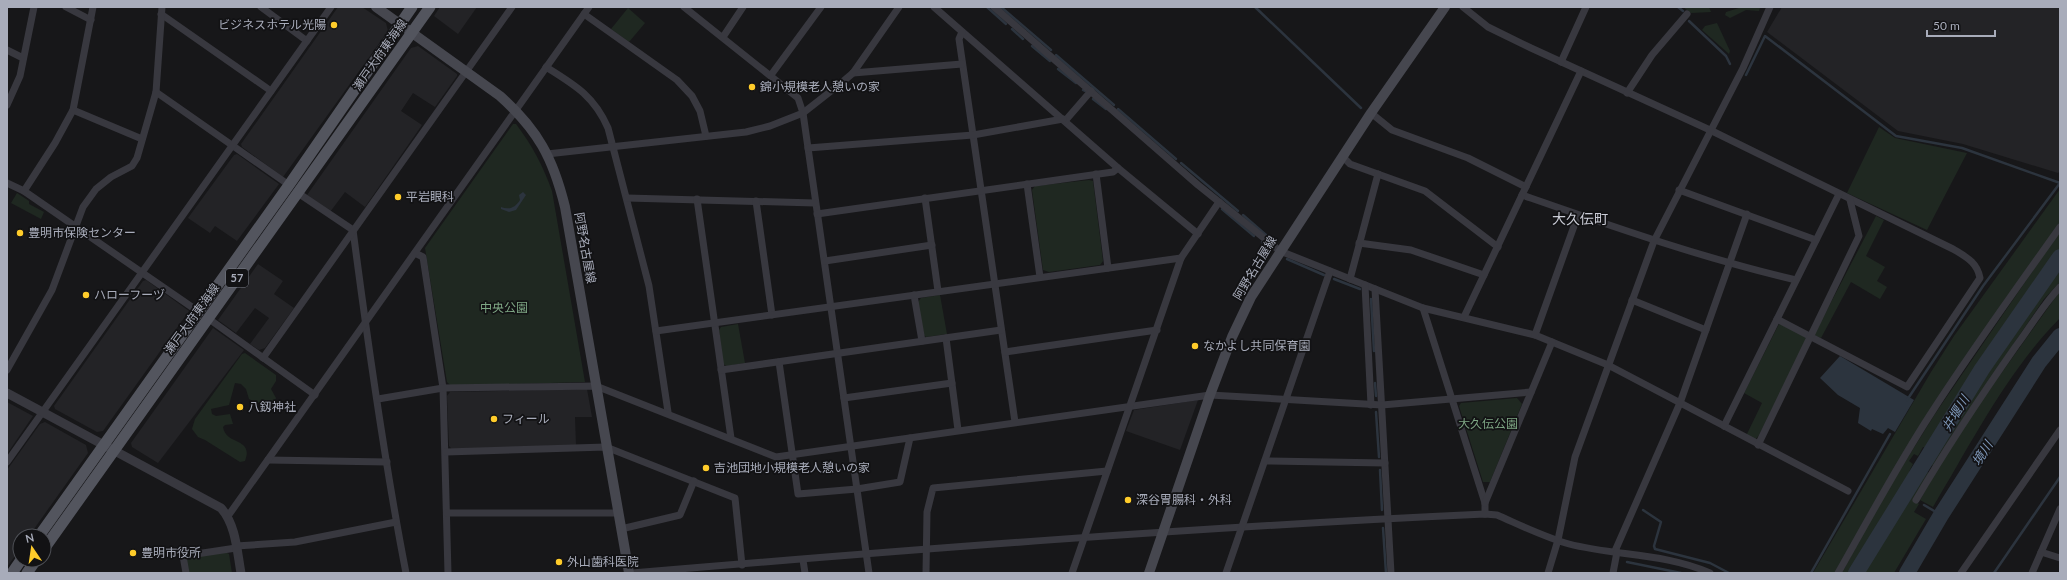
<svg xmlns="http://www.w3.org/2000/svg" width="2067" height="580" font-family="Lato,'Noto Sans JP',sans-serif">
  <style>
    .built { fill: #232326 }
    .green { fill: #1f2821 }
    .water { fill: #2c343e }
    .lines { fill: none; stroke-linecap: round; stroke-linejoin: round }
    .stream { stroke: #2c343e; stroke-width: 2.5 }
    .river { stroke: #2c343e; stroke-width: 16 }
    .minor { stroke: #38383f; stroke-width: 7 }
    .tertiary { stroke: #38383f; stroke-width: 9 }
    .secondary { stroke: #46474f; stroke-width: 10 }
    .primary { stroke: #53555e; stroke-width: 11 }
    .poi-dot { fill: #ffcc2a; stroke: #121214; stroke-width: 1.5 }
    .labels { text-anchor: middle; stroke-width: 3.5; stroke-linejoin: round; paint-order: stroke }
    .shield { fill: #121214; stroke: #7b7e88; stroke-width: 1 }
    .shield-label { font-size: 11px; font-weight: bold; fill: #a8acba }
    .poi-label { font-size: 12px; fill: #a8acba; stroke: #121214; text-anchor: start }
    .street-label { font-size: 12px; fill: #a8acba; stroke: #121214 }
    .park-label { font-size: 12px; fill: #7ea684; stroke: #121214 }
    .water-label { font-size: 13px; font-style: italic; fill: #7d96b7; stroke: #121214 }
    .quarter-label { font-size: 14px; fill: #caccd6; stroke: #121214 }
  </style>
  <rect width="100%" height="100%" fill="#171719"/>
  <g class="built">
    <path d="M338,7H362L386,23L388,31L283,177L242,147L241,144Z"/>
    <path d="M440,7H477L458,34L434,16Z"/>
    <path d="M1782,7H2060V171L2058,173L1963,144L1898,131L1767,32Z"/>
    <path d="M418,46L457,74V76L435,107L413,93L401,111L422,125L365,207L345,192L330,212L307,195L411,48Z"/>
    <path d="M237,154L279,184L237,241L215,226L210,233L188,218L234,155Z"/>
    <path d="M258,264L283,281L274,294L294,308L265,348L259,350L250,344L269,318L255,308L236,333L218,320Z"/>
    <path d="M146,280L189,311L103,431L97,432L55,409L54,406L143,281Z"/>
    <path d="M213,328L244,350L158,463L132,447L131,443Z"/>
    <path d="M587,389L592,417H575L576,445L452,449L449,446L447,396L450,392Z"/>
    <path d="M1198,400L1180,450L1126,431L1134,410Z"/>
    <path d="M7,402L33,416L7,454Z"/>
    <path d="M45,422L86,445L88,453L29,536H20V549L7,567V470L40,424Z"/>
  </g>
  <g class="green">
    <path d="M1683,7H1709L1711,12L1691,13Z"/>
    <path d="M1742,7L1760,8L1759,11L1746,10L1730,18L1725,15L1726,12Z"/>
    <path d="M628,8L645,23L629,42L611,29Z"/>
    <path d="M1717,23L1730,51L1729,54L1702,30L1705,26Z"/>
    <path d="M513,124H516C532,145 543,166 552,191L585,382L451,386L447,382L425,248Z"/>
    <path d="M1879,127L1895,138L1967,153L1927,230L1847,193Z"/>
    <path d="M1089,180L1093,181L1103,261L1100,265L1049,272L1043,270L1032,190L1035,186Z"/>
    <path d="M2060,189V224L2005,299L1835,573H1813L1931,372L1954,336Z"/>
    <path d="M17,193L29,201V204L44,212L41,219L11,203Z"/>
    <path d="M1876,216L1884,220L1866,256L1885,267L1877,281L1887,287L1880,299L1851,282L1821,338L1814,335Z"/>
    <path d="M2060,231L2059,252L1926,448L1923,447L1918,456L1914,454L1909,461L1913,464L1909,472L1912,475L1854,573H1842L1883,497L1935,414Z"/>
    <path d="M2060,264V282L2044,299L1952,435L1934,466L1931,465L1934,453L1932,452L1992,361Z"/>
    <path d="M2060,291V318C2007,372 1972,442 1933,507L1920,500L1955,438Z"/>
    <path d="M940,295L947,334L926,337L924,335L918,302L921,298Z"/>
    <path d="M738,324L745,363L727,366L723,364L719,330L721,327Z"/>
    <path d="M1779,324L1809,336L1759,435L1755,440L1746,436L1762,403L1744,393Z"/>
    <path d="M245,353L276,375V381L271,389L276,398L274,404C267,405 254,402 249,399L246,389L241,384L235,383L229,405L211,409L212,414L216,416L230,414L233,424L225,425L223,427C226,446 254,437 245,461L240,462L205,440L198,437L192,429L195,419L242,354Z"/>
    <path d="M1517,398L1522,404L1490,482H1483L1459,406L1461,403Z"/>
    <path d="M1927,472L1930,473L1914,500L1919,504L1914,512L1926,519L1894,573H1861L1917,478H1919Z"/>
    <path d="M225,552L229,554L232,573H189L186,560L190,557Z"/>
  </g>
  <g class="water">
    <path d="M523,192L526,195L516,210L509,212L501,209V207C509,210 515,208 520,200L519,195Z"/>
    <path d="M1840,356L1914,400L1895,432L1888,428L1883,434L1872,429L1871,431L1858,423L1860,408L1838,395L1820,378Z"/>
  </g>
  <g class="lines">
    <g class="stream">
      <path d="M987,7L1006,24"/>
      <path d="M1001,7L1051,50"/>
      <path d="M1255,7L1361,108"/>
      <path d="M1678,7L1683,11"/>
      <path d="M1689,21L1726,56L1730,64"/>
      <path d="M1012,29L1023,39"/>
      <path d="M1032,46L1050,61"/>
      <path d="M1056,55L1114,105"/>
      <path d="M1058,69L1076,83"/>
      <path d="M1746,75L1765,36L1896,136L1962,148L2060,183"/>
      <path d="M1083,90L1085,91"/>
      <path d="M1093,99L1106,109"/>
      <path d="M1118,109L1176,159"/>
      <path d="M1181,163L1238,211"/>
      <path d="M1222,209L1254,236"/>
      <path d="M1243,215L1266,235"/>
      <path d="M1262,242L1268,247"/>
      <path d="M1287,259L1324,275"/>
      <path d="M1334,279L1360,289"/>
      <path d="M1371,299L1374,351"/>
      <path d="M1375,383L1376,396"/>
      <path d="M1907,400L1983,286L2060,183"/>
      <path d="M1376,412L1379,457"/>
      <path d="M1380,470L1382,510"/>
      <path d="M1924,505L1941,515"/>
      <path d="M1643,510L1661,522L1654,546L1655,549L1710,563L1729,573"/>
      <path d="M1383,528L1386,573"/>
      <path d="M1627,562L1681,573"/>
      <path d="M1811,573L1890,434"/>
      <path d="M1994,573L2060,477"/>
    </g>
    <g class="river">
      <path d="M1856,573L1982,369L2060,257"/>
      <path d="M1907,573L1941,515L2039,362L2060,336"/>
    </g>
    <g class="minor">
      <path d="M66,7L91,20"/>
      <path d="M261,7L307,41"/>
      <path d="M684,7L798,98L803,113L869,573"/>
      <path d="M934,7L1118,168L1198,234"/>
      <path d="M994,7L1198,185L1280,251L1423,308L1535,335L1608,365L1848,491"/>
      <path d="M1463,7L1488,27L1531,48L1710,130L1953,249C1966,257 1977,262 1980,278L1907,387L1777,319"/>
      <path d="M161,14L271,91"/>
      <path d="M584,14L677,80L692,96L700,111L706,136"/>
      <path d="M962,32L959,39L1015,422"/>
      <path d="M723,37L743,7"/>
      <path d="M7,50L23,58"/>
      <path d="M1561,62L1586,7"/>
      <path d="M546,67C575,85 594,96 608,128L649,286L668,412"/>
      <path d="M853,73L962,64"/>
      <path d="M771,75L821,7"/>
      <path d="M156,92L289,185"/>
      <path d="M1627,93L1652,55L1687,14"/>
      <path d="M7,105L20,76L34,7"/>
      <path d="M73,110L142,139"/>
      <path d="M1371,113L1392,130L1468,158L1526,187"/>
      <path d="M1065,121L1091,91"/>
      <path d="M808,148L973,135L1063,119"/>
      <path d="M547,154L746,132L770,126L803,113L840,84L853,73L899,7"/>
      <path d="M1343,157L1350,164L1425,191L1498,247"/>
      <path d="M1096,174L1108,268"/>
      <path d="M7,183L24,191L199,312"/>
      <path d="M1027,184L1040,277"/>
      <path d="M1679,190L1816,240"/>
      <path d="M24,191L55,143L73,110L93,7"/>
      <path d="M298,193L353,230C368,345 384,460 406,573"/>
      <path d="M1522,195C1614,227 1702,258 1796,280"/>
      <path d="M627,198L815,203"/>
      <path d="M925,198L938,291"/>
      <path d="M697,199L731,438"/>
      <path d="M756,201L772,315"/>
      <path d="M817,214L1113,172L1118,168"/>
      <path d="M1359,243L1411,250L1484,275"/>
      <path d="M415,253L423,257L443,388L448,573"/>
      <path d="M825,261L932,245"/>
      <path d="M1350,279L1378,174"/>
      <path d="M1365,285L1371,405"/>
      <path d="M1375,289L1391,573"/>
      <path d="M914,295L922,341"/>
      <path d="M1632,300L1706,330"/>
      <path d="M1423,308L1485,503V514"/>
      <path d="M1464,317L1581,71"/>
      <path d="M209,319L315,395"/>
      <path d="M656,331L1181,258"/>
      <path d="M1535,335L1578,215"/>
      <path d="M946,338L958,430"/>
      <path d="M1005,352L1157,330"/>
      <path d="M263,358L512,7"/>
      <path d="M779,362L798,494L857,489L900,482L910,438"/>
      <path d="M7,370L52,290L83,207L96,189L111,177L132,166L137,158L156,92L162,7"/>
      <path d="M721,370L1001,330"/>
      <path d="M844,398L952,383"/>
      <path d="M378,399L443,388L596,386L776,457L1210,395L1382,405L1531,392"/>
      <path d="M1724,426L1839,194"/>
      <path d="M1758,445L1859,236L1850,200"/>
      <path d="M446,452L606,447L735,498L742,565"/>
      <path d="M268,460L387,462"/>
      <path d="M1265,461L1385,463"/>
      <path d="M7,462L331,7"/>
      <path d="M1916,500C1947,447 1981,396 2016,346C2031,326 2043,305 2060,287"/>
      <path d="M1485,503L1552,342"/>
      <path d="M447,513H618"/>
      <path d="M228,516L589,7"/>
      <path d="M621,529L680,515L694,481"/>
      <path d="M236,546L295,542L396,522"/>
      <path d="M1615,551L1680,403L1747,214"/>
      <path d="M2041,552L2060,558"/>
      <path d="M803,560L805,573"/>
      <path d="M186,573L183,556L236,548"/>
      <path d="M632,573C916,549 1200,527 1485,514L1497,515C1520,525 1544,537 1569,544C1615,556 1665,553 1710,573"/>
      <path d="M926,573L927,512L933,488L1107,471"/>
      <path d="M1072,573L1181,258L1219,202"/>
      <path d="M1226,573L1330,271"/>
      <path d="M1548,573L1558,540L1575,457L1654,241L1743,68L1770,7"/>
      <path d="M1613,573L1617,552"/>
      <path d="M1838,573C1868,520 1897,466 1930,415C1971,351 2016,289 2060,227"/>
      <path d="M1961,573L2060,430"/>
      <path d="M2032,573L2060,509"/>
    </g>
    <path class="tertiary" d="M7,393L221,508C236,525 237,551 241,573"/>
    <g class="secondary">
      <path d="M376,7L500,96C538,130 553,158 565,207L629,573"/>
      <path d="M1149,573L1210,395L1232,337L1251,297L1371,113L1445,7"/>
    </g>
    <g class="primary">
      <path d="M39,536L289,185L412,7"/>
      <path d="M44,549L430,7"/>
      <path d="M12,573L21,560"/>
      <path d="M27,573L36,560"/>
    </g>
  </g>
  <g class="poi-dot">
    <circle cx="334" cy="25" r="4"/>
    <circle cx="752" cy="87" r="4"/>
    <circle cx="398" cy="197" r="4"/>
    <circle cx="20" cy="233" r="4"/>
    <circle cx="86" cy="295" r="4"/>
    <circle cx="1195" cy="346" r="4"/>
    <circle cx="240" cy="407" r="4"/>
    <circle cx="494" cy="419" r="4"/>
    <circle cx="706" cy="468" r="4"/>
    <circle cx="1128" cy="500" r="4"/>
    <circle cx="133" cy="553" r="4"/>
    <circle cx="559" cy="562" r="4"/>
  </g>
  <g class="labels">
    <rect class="shield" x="226" y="269" width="22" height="18" rx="3"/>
    <g class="shield-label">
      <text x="237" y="282">57</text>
    </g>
    <g class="poi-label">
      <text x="326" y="29" text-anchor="end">ビジネスホテル光陽</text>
      <text x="760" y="91">錦小規模老人憩いの家</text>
      <text x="406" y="201">平岩眼科</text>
      <text x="28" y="237">豊明市保険センター</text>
      <text x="94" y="299">ハローフーヅ</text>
      <text x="1203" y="350">なかよし共同保育園</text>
      <text x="248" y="411">八釼神社</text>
      <text x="502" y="423">フィール</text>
      <text x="714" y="472">吉池団地小規模老人憩いの家</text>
      <text x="1136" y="504">深谷胃腸科・外科</text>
      <text x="141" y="557">豊明市役所</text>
      <text x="567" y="566">外山歯科医院</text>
    </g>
    <g class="street-label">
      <text transform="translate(380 55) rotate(-55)" y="4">瀬戸大府東海線</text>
      <text transform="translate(585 248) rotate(80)" y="4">阿野名古屋線</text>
      <text transform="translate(1255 268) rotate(-59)" y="4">阿野名古屋線</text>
      <text transform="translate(192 319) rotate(-54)" y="4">瀬戸大府東海線</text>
    </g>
    <g class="park-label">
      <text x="504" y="312">中央公園</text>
      <text x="1488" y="428">大久伝公園</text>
    </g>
    <g class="water-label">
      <text transform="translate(1955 413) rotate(-58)" y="5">井堰川</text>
      <text transform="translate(1982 453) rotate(-58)" y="5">境川</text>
    </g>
    <g class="quarter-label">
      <text x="1580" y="224">大久伝町</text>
    </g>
  </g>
  <rect width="2067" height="580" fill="none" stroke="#a8acba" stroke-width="16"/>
  <g transform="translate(32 548) rotate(347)"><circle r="19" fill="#121214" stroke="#4e5056"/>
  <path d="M0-3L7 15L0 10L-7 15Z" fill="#ffcc2a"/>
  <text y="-6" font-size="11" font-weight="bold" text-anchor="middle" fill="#a8acba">N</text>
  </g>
  <path d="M1927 30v6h68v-6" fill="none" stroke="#a8acba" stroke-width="2"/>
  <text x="1933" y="30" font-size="12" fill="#a8acba" stroke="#121214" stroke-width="3" paint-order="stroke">50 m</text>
</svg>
